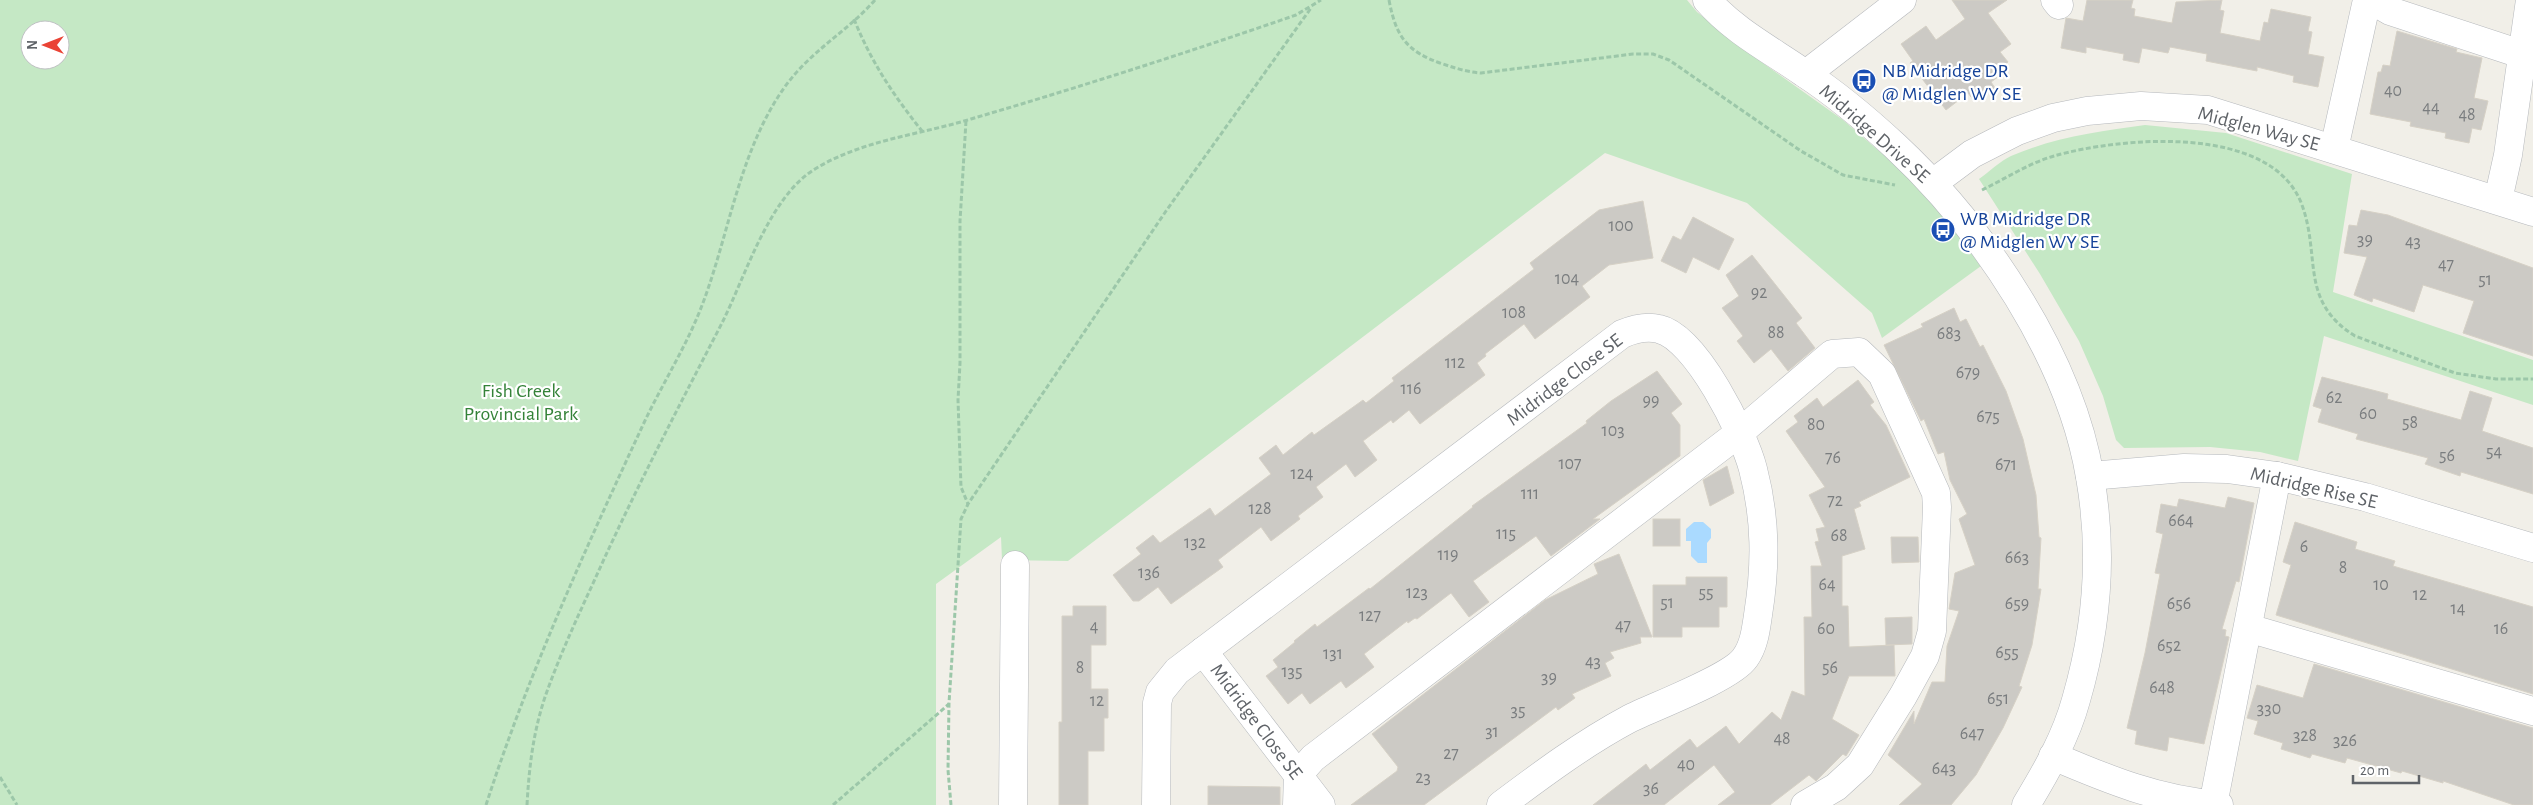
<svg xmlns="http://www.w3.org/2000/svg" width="2533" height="805" font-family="'Alegreya Sans',sans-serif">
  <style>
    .green { fill: #c5e8c5; fill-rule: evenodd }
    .water { fill: #aadaff }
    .building { fill: #cccac5; stroke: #d6d1c6 }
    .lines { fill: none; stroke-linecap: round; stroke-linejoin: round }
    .minor-casing { stroke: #b5b8bc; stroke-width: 29 }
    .path { stroke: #9cc7a9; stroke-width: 3; stroke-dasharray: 5 2.5; stroke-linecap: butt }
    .minor { stroke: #fff; stroke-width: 28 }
    .labels { text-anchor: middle; stroke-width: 4.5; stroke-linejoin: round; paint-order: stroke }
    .number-label { font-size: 18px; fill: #7a7d7f }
    .transit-label { font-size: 20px; fill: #164399; stroke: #fff; text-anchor: start }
    .street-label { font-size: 20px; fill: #5f6368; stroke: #fff }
    .park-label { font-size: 20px; fill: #348238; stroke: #fff }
  </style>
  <rect width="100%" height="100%" fill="#f1efe8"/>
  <g class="green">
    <path d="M0,0H1687L1697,12L1760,61L1843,120L1893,163L1928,195L1981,266L1882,338L1872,313L1747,203L1605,153L1068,561L1002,560L1001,537L936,584V805H0ZM30,30H60V60H30Z"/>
    <path d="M2145,125L2226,133L2352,174L2333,292L2533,360V405L2324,336L2298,461L2260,452L2210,447L2124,448L2116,440L2103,396L2079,341L2040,274L1979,179C1989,172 2000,161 2011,156C2052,138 2100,131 2145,125Z"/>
  </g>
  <path class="water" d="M1694,522H1703L1711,529V538L1707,543V563H1698L1691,556V541H1686V529Z"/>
  <g class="building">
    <path d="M1952,0H2007L1988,13L2011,44L2000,52L2008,62L2003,66L2006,71L1991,82L1995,88L1975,102L1968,93L1946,110L1910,63L1913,61L1901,44L1926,26L1936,40L1965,19Z"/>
    <path d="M2087,0H2133L2131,8L2135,9L2134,16L2172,23L2176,2L2222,0L2220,10L2224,11L2220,33L2260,41L2264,22L2268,23L2271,9L2311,17L2308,31L2312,32L2308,54L2324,57L2318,87L2293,82L2294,76L2257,67V71L2206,61L2207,54L2170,47L2168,53L2142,48L2139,63L2123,60L2124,54L2086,47V53L2061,48L2066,18L2083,21Z"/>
    <path d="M2397,31L2457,49L2456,52L2482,58L2474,98L2488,101L2481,130L2472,128L2469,143L2445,138L2446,133L2410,126L2411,122L2370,114L2378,72H2381L2383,65L2390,66Z"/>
    <path d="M1643,201L1653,258L1609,265L1582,286L1590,297L1535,339L1524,324L1485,354L1486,356L1477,363L1485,375L1420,424L1409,410L1393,423L1391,420L1363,441L1377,460L1355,477L1346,464L1316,487L1323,497L1298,516L1300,519L1271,541L1261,527L1218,560L1223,567L1171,604L1158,587L1139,601H1133L1113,575L1141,554L1136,548L1153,535L1160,543L1210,508L1215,516L1271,474L1259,458L1276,445L1283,455L1312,432L1314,435L1363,400L1366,403L1394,381L1392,378L1534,269L1530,263L1599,210Z"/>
    <path d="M2361,210L2388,215L2533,268V356L2463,333L2474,301L2423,285L2414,312L2373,298L2372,302L2354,295L2367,257L2344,253L2349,225L2357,226Z"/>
    <path d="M1693,217L1734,239L1719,270L1693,257L1686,273L1661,261L1673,236L1681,240Z"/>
    <path d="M1752,255L1802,318L1796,323L1815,348L1788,371L1771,349L1754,363L1737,341L1743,336L1722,308L1739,296L1726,275Z"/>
    <path d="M1954,308L1960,322L1966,319L1980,347L1983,345L2006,391L2023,439L2036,495L2039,537L2041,538L2038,589H2041L2032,645L2019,686L2022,687L2003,728L1976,775L1951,805H1899L1922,784L1888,755L1914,711V724L1932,682H1945L1947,646L1959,611L1949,609L1955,573L1975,565L1959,519L1967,514L1950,480L1944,452L1938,454L1924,419L1921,421L1884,345L1923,327L1921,324Z"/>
    <path d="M1657,371L1682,404L1671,413L1680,425V456L1593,519H1600L1551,556L1536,536L1473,581L1489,602L1469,617L1451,593L1417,619L1415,618L1408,623L1407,621L1364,654L1374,667L1346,688L1341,681L1310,704L1302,693L1288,704L1266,676L1278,667L1273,660L1295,642L1294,641L1315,624L1317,627L1369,588L1370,589L1473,507L1472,506L1587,423L1586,421L1611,401Z"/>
    <path d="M2322,377L2388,394L2387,399L2461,420L2470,391L2492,398L2482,431L2533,448V494L2461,472L2460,476L2425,464L2428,458L2356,439L2358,434L2318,422L2322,409L2313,406Z"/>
    <path d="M1858,380L1874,402L1870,405L1886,425L1910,477L1859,502L1861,506L1854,509L1865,549L1842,556V606H1848L1849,647L1894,645L1895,676H1849L1832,719L1859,735L1846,756L1843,754L1816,781L1809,775L1770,805H1718L1735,792L1714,765L1664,805H1593L1646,764L1650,770L1690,739L1697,748L1726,726L1739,744L1772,712L1781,720L1792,691L1805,696L1804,617H1812L1811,566H1822L1815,542L1819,541L1816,529L1825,527L1809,495L1825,487L1786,431L1798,422L1794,416L1817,398L1823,407Z"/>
    <path d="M1727,466L1734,493L1710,506L1703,480Z"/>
    <path d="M2228,497L2254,503L2239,582L2236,581L2222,629L2226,630L2225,636L2229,637L2204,744L2169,737L2167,751L2135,744L2137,731L2127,728L2145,653L2160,574L2155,573L2163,534L2156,532L2161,504L2177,507L2179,499L2225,508Z"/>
    <rect x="1653" y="519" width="27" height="27"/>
    <path d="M2295,522L2357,542L2355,549L2395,561L2393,566L2533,607V694L2276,615L2291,565L2283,562Z"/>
    <path d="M1891,537H1918L1919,562L1892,563Z"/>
    <path d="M1619,554L1652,637H1640L1641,643L1610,652L1614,658L1605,663L1611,676L1572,694L1575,698L1558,710L1556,707L1424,805H1351L1397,771L1398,767L1372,734L1545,600L1598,574L1594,564Z"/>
    <path d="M1686,577H1727V607H1719V627H1682V637H1653V585H1686Z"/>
    <path d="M1073,606H1106V645H1091V689H1108V718H1104V751H1088V805H1059V722H1062V616H1073Z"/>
    <path d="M1912,617V644L1886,645L1885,618Z"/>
    <path d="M2314,664L2533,728V805H2514L2443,781V783L2402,771L2401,773L2347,758L2345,763L2312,754L2310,758L2281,749L2283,743L2254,734L2258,721L2247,718L2257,685L2303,698Z"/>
    <path d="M1208,786L1280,787V805H1208Z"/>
  </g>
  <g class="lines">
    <defs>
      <g id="minor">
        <path d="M1707,0C1734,31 1771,50 1804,73C1836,94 1867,120 1895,146C1983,228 2070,357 2090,477C2103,551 2097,628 2076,700C2066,737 2046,772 2026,805"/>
        <path d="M2055,0L2059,5"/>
        <path d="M2371,0L2390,11L2533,58"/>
        <path d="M1806,74L1902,0"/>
        <path d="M2334,149L2367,0"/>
        <path d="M1933,183L1972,154L2017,131L2053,118L2087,111L2141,106L2208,110L2533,212"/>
        <path d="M2498,200L2508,155L2530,0"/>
        <path d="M2090,476L2184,468L2227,469L2277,476L2365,497L2533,548"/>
        <path d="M2248,628L2533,711"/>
        <path d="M1203,651L1321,805"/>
        <path d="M2053,756C2109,780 2158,800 2219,805"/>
        <path d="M1013,805L1015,565"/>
        <path d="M1156,805L1157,703L1160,692L1177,671L1622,334C1634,329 1647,326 1659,329C1696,337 1744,434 1753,469C1766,519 1766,565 1758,615C1756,629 1754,646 1745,658C1731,678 1655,706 1629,719C1584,743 1541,775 1501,805"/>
        <path d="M1297,805L1298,775L1313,758L1739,433L1832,354L1859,352L1882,374L1936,493L1937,507L1932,631L1925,656L1903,696L1860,765L1836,787L1805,805"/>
        <path d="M2213,805L2277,476"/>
      </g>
    </defs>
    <use href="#minor" class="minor-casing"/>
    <g class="path">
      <path d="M1389,0C1396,37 1407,52 1443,64C1455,68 1467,72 1481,73L1633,54H1653L1669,60L1801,151L1843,175L1895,185"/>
      <path d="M854,19C871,62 894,96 922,131"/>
      <path d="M966,121L960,221V363L958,400L961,487L968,504"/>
      <path d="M1982,190C2005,179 2029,163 2054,156C2120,137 2272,123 2302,205C2321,257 2299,301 2355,336L2455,373L2496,379H2533"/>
      <path d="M0,777L17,805"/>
      <path d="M486,805C528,675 585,550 642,427C660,388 683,352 699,313C729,239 737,155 784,88C810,51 847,32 875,0"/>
      <path d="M527,805C529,768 533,733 545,697C559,657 577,618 595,579C634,492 678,408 722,323C746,275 769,197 815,169C862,140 919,135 971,119C1080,87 1189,52 1296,15L1321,0"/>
      <path d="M833,805L949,704"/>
      <path d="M951,805L948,770L949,703L961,519L968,504L1166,211L1311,8"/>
    </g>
    <use href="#minor" class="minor"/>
  </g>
  <defs>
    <symbol id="bus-disc" viewBox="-11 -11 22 22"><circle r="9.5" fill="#1a4fb4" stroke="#fff"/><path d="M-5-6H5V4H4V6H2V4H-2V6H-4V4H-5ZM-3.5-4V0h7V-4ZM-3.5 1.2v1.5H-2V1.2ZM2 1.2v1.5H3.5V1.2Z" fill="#fff"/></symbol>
  </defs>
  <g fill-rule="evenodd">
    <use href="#bus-disc" x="1850" y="67" width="28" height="28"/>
    <use href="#bus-disc" x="1929" y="216" width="28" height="28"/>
  </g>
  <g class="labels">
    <g class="number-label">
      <text x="2393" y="96">40</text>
      <text x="2431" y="113">44</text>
      <text x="2467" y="120">48</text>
      <text x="1621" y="231">100</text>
      <text x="2365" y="245">39</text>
      <text x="2413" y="247">43</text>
      <text x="2446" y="270">47</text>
      <text x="1567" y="284">104</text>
      <text x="2485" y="285">51</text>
      <text x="1759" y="298">92</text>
      <text x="1514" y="318">108</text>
      <text x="1776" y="338">88</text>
      <text x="1949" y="339">683</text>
      <text x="1455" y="368">112</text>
      <text x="1968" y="378">679</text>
      <text x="1411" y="394">116</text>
      <text x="2334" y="403">62</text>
      <text x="1651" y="406">99</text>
      <text x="2368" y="419">60</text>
      <text x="1988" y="422">675</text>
      <text x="2410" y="428">58</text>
      <text x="1816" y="430">80</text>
      <text x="1613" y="436">103</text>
      <text x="2494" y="457">54</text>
      <text x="2447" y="461">56</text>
      <text x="1833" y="463">76</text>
      <text x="1570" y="469">107</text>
      <text x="2006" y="470">671</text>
      <text x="1302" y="479">124</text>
      <text x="1530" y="499">111</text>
      <text x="1835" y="506">72</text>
      <text x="1260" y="514">128</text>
      <text x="2181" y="526">664</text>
      <text x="1506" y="539">115</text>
      <text x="1839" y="541">68</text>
      <text x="1195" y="548">132</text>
      <text x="2304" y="552">6</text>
      <text x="1448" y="560">119</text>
      <text x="2017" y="563">663</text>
      <text x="2343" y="573">8</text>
      <text x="1149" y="578">136</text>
      <text x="1827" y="590">64</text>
      <text x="2381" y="590">10</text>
      <text x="1417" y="598">123</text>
      <text x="1706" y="598">55</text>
      <text x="2420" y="600">12</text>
      <text x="1667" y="608">51</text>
      <text x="2017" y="609">659</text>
      <text x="2179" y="609">656</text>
      <text x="2458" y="614">14</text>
      <text x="1370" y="621">127</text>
      <text x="1623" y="631">47</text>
      <text x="1094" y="632">4</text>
      <text x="1826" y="634">60</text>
      <text x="2501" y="634">16</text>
      <text x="2169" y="651">652</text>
      <text x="2007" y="658">655</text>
      <text x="1333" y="659">131</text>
      <text x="1593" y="667">43</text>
      <text x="1080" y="673">8</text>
      <text x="1830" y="673">56</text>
      <text x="1292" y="677">135</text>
      <text x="1549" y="683">39</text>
      <text x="2162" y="693">648</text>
      <text x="1998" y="704">651</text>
      <text x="1097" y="706">12</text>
      <text x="2269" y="714">330</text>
      <text x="1518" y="716">35</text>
      <text x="1492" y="737">31</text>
      <text x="1972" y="739">647</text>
      <text x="2305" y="741">328</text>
      <text x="1782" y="744">48</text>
      <text x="2345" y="746">326</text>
      <text x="1451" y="759">27</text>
      <text x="1686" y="770">40</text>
      <text x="1944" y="774">643</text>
      <text x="1423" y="783">23</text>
      <text x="1651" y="794">36</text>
    </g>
    <g class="transit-label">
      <text x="1882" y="77">NB Midridge DR<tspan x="1882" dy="23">@ Midglen WY SE</tspan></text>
      <text x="1960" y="225">WB Midridge DR<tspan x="1960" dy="23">@ Midglen WY SE</tspan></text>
    </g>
    <g class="street-label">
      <text transform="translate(2259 128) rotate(15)" y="7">Midglen Way SE</text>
      <text transform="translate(1875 133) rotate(41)" y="7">Midridge Drive SE</text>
      <text transform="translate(1564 379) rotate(-37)" y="7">Midridge Close SE</text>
      <text transform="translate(2314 487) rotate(13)" y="7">Midridge Rise SE</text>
      <text transform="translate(1257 721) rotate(53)" y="7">Midridge Close SE</text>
    </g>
    <g class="park-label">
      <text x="521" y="397">Fish Creek<tspan x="521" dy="23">Provincial Park</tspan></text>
    </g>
  </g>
  <g transform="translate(45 45) rotate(270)"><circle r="24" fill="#ffffff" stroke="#bfc1c3"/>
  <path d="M0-4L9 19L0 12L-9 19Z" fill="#ea4335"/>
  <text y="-8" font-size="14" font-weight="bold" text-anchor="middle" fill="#5f6368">N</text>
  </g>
  <path d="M2353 775v8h66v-8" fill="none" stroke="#5f6368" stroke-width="2.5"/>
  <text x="2360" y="775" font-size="15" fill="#5f6368" stroke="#ffffff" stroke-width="4" paint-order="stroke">20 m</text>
</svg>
